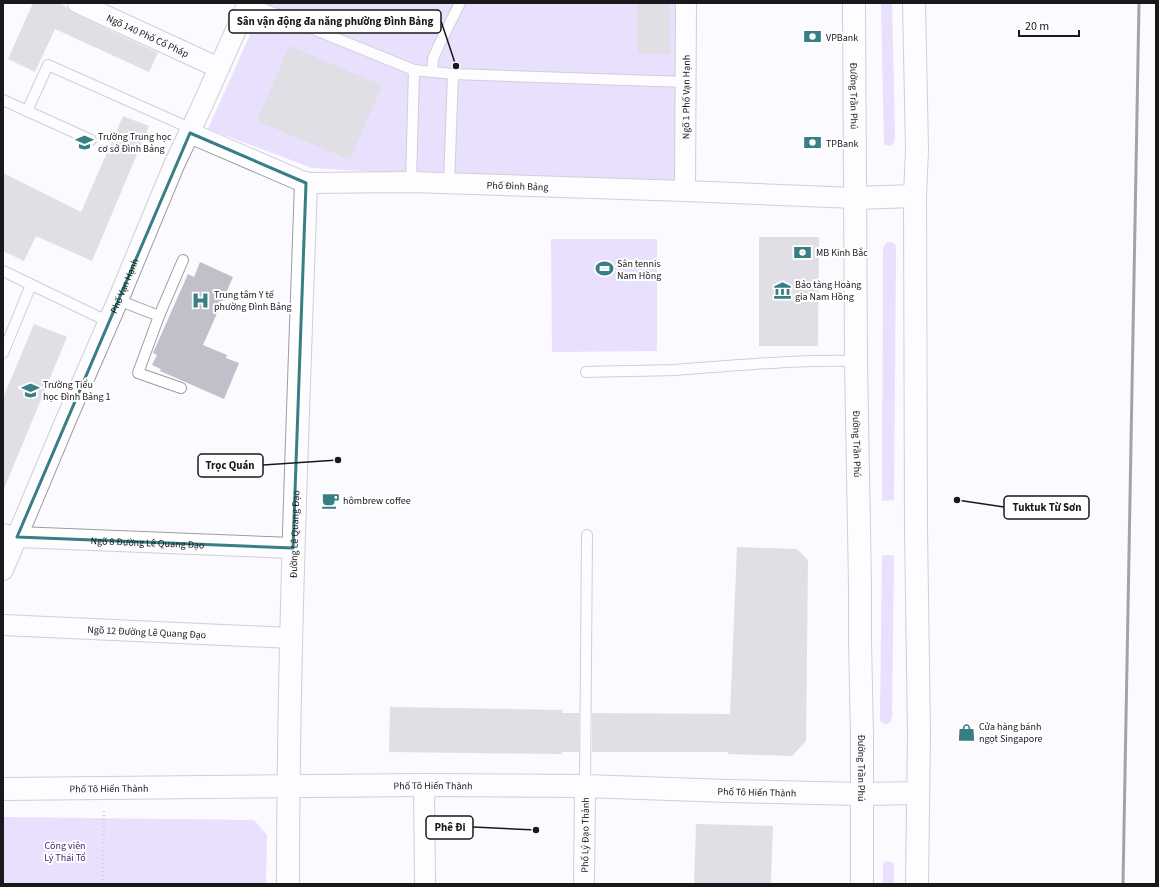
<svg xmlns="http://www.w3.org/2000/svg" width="1159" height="887" font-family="'Source Sans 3',sans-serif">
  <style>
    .green { fill: #d0c0fc }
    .building { fill: #c1bfca }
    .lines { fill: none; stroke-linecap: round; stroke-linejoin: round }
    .lane-casing { stroke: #9d9ba5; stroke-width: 12 }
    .street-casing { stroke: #9d9ba5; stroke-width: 22 }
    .secondary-casing { stroke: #9d9ba5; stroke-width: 24 }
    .primary-casing { stroke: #9d9ba5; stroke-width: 24 }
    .path { stroke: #a6a5a9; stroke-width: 2.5; stroke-dasharray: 1 3; stroke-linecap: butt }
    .lane { stroke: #fff; stroke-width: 10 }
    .street { stroke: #fff; stroke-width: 20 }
    .secondary { stroke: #fff; stroke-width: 22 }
    .primary { stroke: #fff; stroke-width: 22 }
    .rail { stroke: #3a393d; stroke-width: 3 }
    .marked { fill: none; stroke: #377f84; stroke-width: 3; stroke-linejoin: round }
    .labels { text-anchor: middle; stroke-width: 4; stroke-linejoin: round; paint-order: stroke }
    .street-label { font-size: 10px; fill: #19181c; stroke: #fff }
    .poi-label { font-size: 10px; fill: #19181c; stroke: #fff; text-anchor: start }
    .park-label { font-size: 10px; fill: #44207a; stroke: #fff }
    .leader { fill: none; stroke: #19181c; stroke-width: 1.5 }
    .callout-dot { fill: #19181c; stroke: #fff; stroke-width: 1.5 }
    .callout { fill: #fff; stroke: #19181c; stroke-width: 1.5 }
    .callout-label { font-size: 11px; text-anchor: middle; font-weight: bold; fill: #19181c }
  </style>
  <rect width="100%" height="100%" fill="#fbfafe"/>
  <g class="green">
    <path d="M264,3H675L678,184L506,180L312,168L208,129Z"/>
    <path d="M881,3H892L895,137L894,143L890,146L885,145L884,142Z"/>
    <path d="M551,239H657V351L552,352Z"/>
    <path d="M888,242L894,243L896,246V252L894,500L882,501L883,249L885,244Z"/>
    <path d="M882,555H894L892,717L890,722L888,724H885L880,721V717Z"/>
    <path d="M3,817L254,820L267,835L266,884H3Z"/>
    <path d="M886,861L892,862L894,865V884H883V865L884,862Z"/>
  </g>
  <g class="building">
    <path d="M33,3H59L67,7L69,10L73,13L158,53L149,72L55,29L35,72L8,59Z"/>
    <path d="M638,3H670V54H637Z"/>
    <path d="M289,46L382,85L350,160L257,121Z"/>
    <path d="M123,116L149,126L92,261L36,236L24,261L3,251V173L81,212Z"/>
    <path d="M759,237H819L818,346H759Z"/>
    <path d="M200,262L233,277L203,345L227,355L226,358L239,363L224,399L160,371L161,369L152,365L157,355L153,353L188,274L194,277Z"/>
    <path d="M34,324L67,337L3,491V398Z"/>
    <path d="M737,547L797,549L808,560L806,741L792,756L728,754V752H592V713L730,714Z"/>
    <path d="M390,707L563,710L562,713H579V752H562V754L389,752Z"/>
    <path d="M696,824L773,826L771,884H694Z"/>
  </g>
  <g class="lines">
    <defs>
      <g id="lane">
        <path d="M249,3L414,70L453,74L686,82"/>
        <path d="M432,72L433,59L438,47L460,3"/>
        <path d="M3,100L91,140"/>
        <path d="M27,111L48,65L192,129"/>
        <path d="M411,182L414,70"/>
        <path d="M449,184L453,74"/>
        <path d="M3,271L109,322"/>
        <path d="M118,300L159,316L183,260"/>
        <path d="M159,316L138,373L181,388"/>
        <path d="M3,353L31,285"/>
        <path d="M586,372C615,371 645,371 674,370C735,366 795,359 856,361"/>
        <path d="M585,786L587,535"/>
      </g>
      <g id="street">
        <path id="s1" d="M78,3L219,68"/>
        <path id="s2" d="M190,133L306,183L411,182L685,191L855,198"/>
        <path id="s3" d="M685,191L686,3"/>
        <path id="s4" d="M3,534L17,537L293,548"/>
        <path id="s5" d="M3,570L65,422L118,300L174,165L202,106L248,3"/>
        <path id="s6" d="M3,625L291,638"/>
        <path d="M424,785L425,884"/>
        <path id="s7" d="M584,884L585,786"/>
      </g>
      <g id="secondary">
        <path id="s8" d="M3,789L424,785L585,786L727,791L862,794"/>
        <path id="s9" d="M288,884C288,650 298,417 306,183"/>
      </g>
      <g id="primary">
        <path id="s10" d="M854,3L856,361L860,586V640L862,736V884"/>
        <path d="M914,3L917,150L915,196L916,529L919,735L917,884"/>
        <path d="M855,198L915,196"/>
        <path d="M862,794L918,793"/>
      </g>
    </defs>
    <use href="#lane" class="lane-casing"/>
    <use href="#street" class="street-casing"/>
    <use href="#secondary" class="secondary-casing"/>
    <use href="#primary" class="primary-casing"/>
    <path class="path" d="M103,884L104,810"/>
    <use href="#lane" class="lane"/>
    <use href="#street" class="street"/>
    <use href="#secondary" class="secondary"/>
    <use href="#primary" class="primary"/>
    <path class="rail" d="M1123,884L1139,3"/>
  </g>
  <path d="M0 0H1159V887H0ZM190,133L306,183L293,548L17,537Z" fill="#fbfafe" fill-opacity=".55" fill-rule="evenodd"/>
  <path class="marked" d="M190,133L306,183L293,548L17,537Z"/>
  <defs>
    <symbol id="bank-bare" viewBox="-9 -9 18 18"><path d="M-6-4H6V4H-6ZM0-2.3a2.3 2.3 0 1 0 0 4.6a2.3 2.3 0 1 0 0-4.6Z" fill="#377f84" stroke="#fff" stroke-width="2.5" paint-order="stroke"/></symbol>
    <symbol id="school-bare" viewBox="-9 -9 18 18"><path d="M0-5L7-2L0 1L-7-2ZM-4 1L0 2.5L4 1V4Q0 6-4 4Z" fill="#377f84" stroke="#fff" stroke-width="2.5" paint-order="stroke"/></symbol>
    <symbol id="stadium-bare" viewBox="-9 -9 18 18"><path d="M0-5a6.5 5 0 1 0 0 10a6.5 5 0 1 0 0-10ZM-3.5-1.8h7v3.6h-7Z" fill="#377f84" stroke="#fff" stroke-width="2.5" paint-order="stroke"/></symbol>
    <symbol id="museum-bare" viewBox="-9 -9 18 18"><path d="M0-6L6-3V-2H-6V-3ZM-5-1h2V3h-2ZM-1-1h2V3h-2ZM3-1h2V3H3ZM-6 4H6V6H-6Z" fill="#377f84" stroke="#fff" stroke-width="2.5" paint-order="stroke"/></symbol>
    <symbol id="hospital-bare" viewBox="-9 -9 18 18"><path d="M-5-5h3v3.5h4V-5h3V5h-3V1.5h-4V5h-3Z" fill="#377f84" stroke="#fff" stroke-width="2.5" paint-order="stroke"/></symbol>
    <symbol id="cafe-bare" viewBox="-9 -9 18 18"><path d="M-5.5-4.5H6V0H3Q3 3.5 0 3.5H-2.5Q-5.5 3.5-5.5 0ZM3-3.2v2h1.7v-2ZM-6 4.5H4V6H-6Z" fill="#377f84" stroke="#fff" stroke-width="2.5" paint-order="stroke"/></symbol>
    <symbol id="shop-bare" viewBox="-9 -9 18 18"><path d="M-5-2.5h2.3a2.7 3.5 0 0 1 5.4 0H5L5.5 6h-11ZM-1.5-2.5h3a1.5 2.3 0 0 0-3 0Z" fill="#377f84" stroke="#fff" stroke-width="2.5" paint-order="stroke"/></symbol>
  </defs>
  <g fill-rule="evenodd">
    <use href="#bank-bare" x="800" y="24" width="25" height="25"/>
    <use href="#school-bare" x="72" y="130" width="25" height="25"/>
    <use href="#bank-bare" x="800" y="130" width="25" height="25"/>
    <use href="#bank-bare" x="790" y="240" width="25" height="25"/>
    <use href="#stadium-bare" x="592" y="256" width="25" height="25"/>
    <use href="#museum-bare" x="770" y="278" width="25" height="25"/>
    <use href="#hospital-bare" x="188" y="288" width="25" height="25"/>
    <use href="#school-bare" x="18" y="378" width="25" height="25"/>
    <use href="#cafe-bare" x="318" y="488" width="25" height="25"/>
    <use href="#shop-bare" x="954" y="720" width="25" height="25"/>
  </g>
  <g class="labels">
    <g class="street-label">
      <text dy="4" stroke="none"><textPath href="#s1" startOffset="77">Ngõ 140 Phố Cổ Pháp</textPath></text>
      <text dy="4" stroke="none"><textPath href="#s10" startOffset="93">Đường Trần Phú</textPath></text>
      <text dy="4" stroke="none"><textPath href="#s3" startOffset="94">Ngõ 1 Phố Vạn Hạnh</textPath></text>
      <text dy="4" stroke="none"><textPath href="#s2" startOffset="338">Phố Đình Bảng</textPath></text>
      <text dy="4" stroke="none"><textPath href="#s5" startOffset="309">Phố Vạn Hạnh</textPath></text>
      <text dy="4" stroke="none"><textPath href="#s10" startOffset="441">Đường Trần Phú</textPath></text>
      <text dy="4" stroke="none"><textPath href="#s9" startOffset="350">Đường Lê Quang Đạo</textPath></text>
      <text dy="4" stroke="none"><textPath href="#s4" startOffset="145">Ngõ 8 Đường Lê Quang Đạo</textPath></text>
      <text dy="4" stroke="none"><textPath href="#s6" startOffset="144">Ngõ 12 Đường Lê Quang Đạo</textPath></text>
      <text dy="4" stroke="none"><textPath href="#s10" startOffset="765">Đường Trần Phú</textPath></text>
      <text dy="4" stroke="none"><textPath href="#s8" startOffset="430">Phố Tô Hiến Thành</textPath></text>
      <text dy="4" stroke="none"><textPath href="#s8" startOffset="106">Phố Tô Hiến Thành</textPath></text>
      <text dy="4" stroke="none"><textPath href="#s8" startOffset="754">Phố Tô Hiến Thành</textPath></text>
      <text dy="4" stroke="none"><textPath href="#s7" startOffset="49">Phố Lý Đạo Thành</textPath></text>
    </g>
    <g class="poi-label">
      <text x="826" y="41">VPBank</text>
      <text x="98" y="140">Trường Trung học<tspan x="98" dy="12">cơ sở Đình Bảng</tspan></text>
      <text x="826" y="147">TPBank</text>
      <text x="816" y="256">MB Kinh Bắc</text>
      <text x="617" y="267">Sân tennis<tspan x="617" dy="12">Nam Hồng</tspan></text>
      <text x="795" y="288">Bảo tàng Hoàng<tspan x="795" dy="12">gia Nam Hồng</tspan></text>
      <text x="214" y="298">Trung tâm Y tế<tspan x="214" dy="12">phường Đình Bảng</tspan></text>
      <text x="43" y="388">Trường Tiểu<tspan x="43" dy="12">học Đình Bảng 1</tspan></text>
      <text x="343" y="504">hômbrew coffee</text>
      <text x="979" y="730">Cửa hàng bánh<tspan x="979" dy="12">ngọt Singapore</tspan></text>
    </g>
    <g class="park-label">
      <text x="65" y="849">Công viên<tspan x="65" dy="12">Lý Thái Tổ</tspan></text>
    </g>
  </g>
  <path class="leader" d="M456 66L441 21M338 460L263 465M957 500L1004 507M536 830L473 827"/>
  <g class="callout-dot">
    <circle cx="456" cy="66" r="4"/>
    <circle cx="338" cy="460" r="4"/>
    <circle cx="957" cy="500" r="4"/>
    <circle cx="536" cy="830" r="4"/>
  </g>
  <g class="callout">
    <rect x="229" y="10" width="212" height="23" rx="4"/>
    <rect x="198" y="454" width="65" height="23" rx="4"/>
    <rect x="1004" y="496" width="85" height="23" rx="4"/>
    <rect x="426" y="816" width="47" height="23" rx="4"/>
  </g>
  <g class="callout-label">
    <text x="335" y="25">Sân vận động đa năng phường Đình Bảng</text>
    <text x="230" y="469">Trọc Quán</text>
    <text x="1047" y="511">Tuktuk Từ Sơn</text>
    <text x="450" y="831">Phê Đi</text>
  </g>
  <rect width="1159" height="887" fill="none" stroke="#19181c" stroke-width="8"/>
  <path d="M1019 30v6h60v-6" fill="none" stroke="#19181c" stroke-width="2"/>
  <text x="1025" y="30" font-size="12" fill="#19181c" stroke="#ffffff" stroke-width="3" paint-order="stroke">20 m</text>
</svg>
